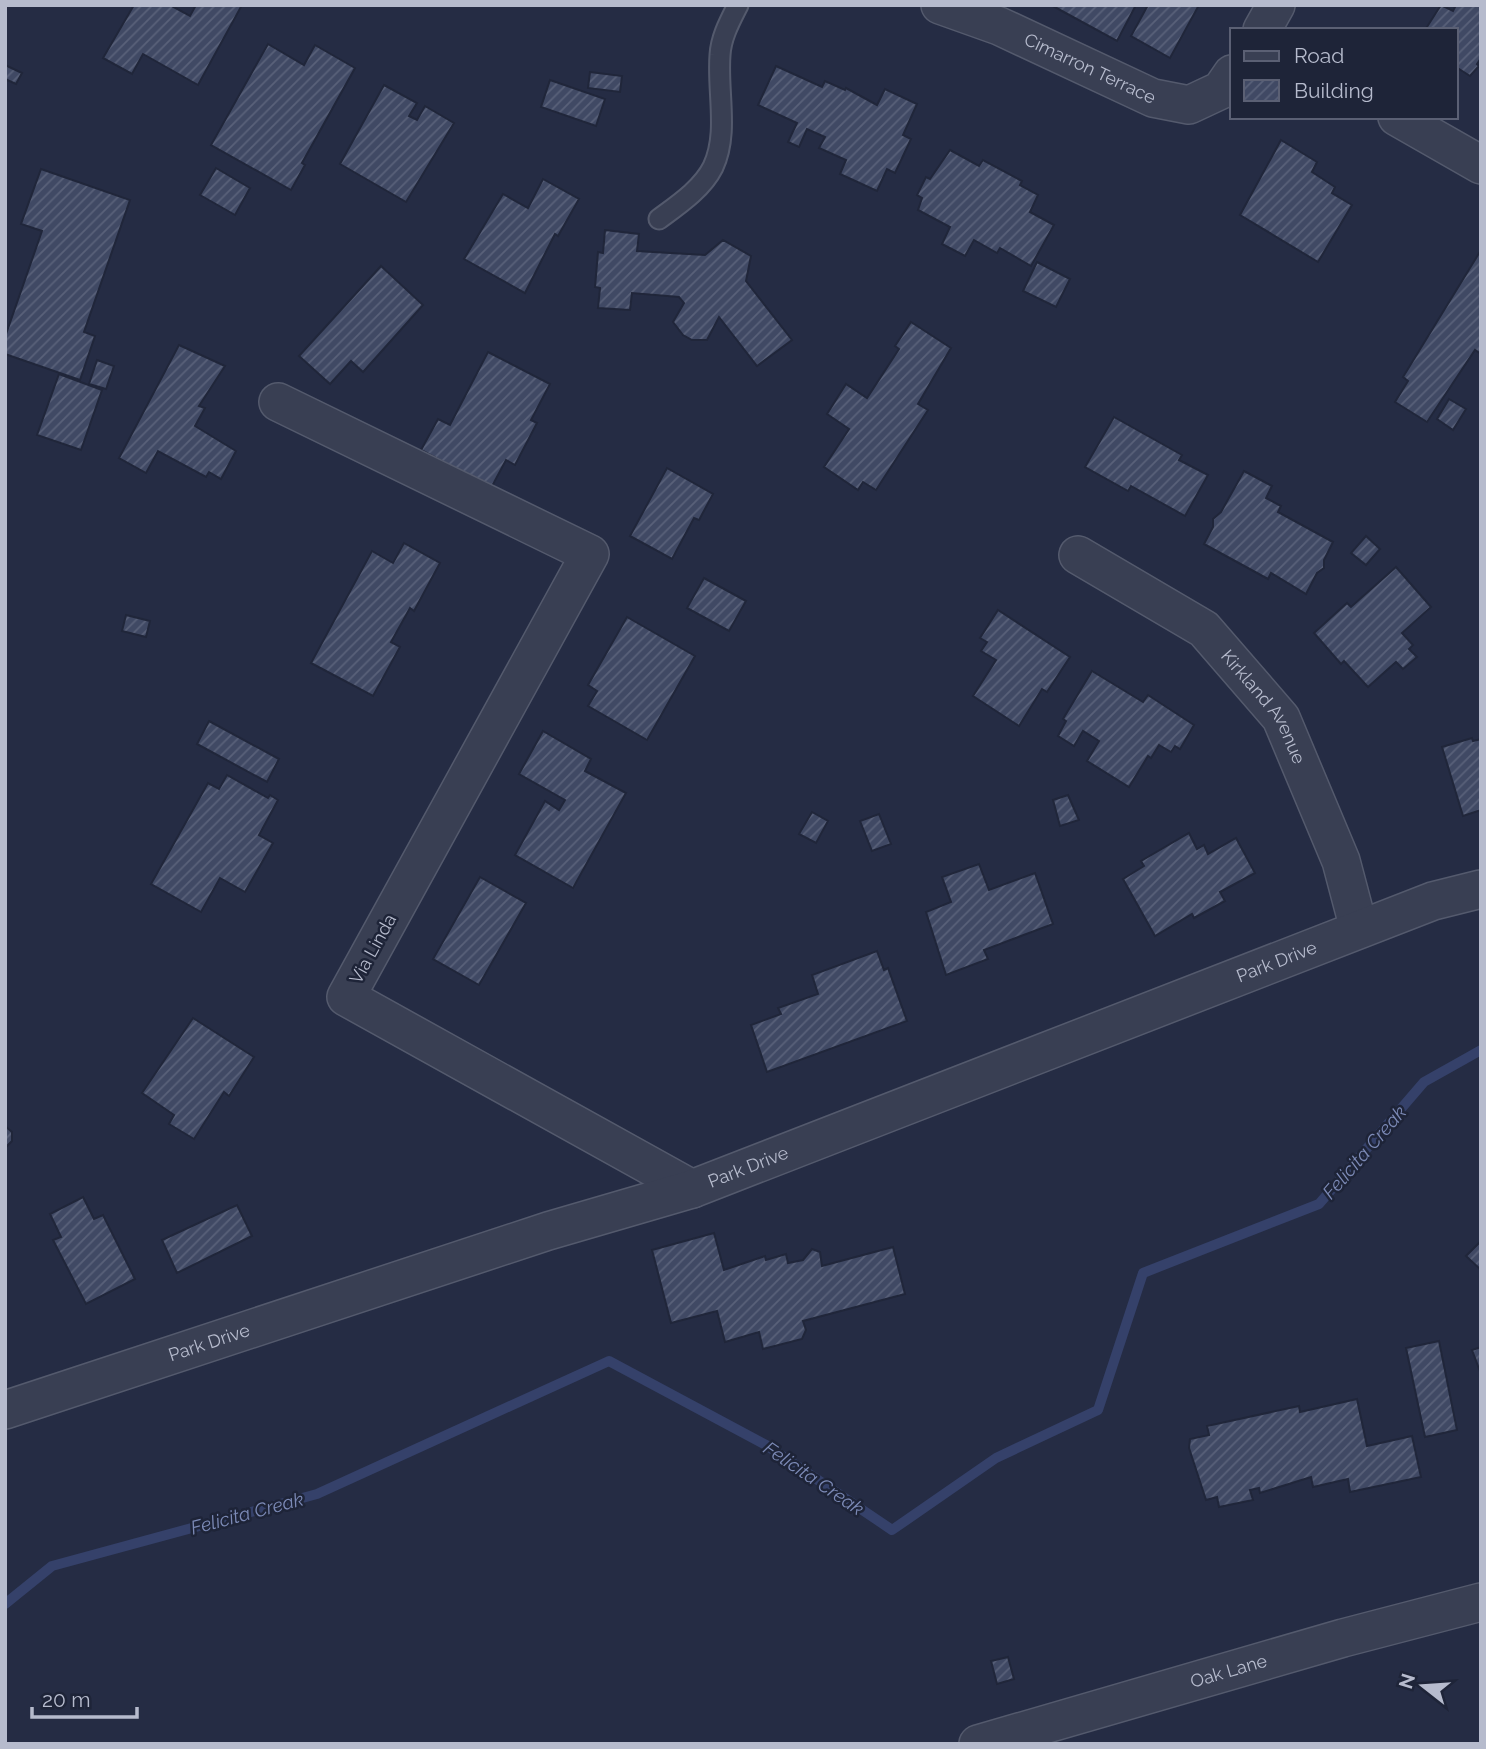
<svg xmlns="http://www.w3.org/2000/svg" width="1486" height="1749" font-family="Raleway,sans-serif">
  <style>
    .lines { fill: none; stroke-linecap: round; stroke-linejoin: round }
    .stream { stroke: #35416a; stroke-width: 10 }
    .building { fill: url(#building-hatch); stroke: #20263a; stroke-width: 2 }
    .service-casing { stroke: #545a6d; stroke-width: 23 }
    .minor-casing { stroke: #545a6d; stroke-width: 40 }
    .service { stroke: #393f53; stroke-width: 19 }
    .minor { stroke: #393f53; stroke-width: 37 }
    .labels { text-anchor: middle; stroke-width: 5; stroke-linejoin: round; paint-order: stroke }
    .street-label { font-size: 18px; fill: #b6bbcd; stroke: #1e2438 }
    .water-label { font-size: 19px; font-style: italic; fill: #7c8ab6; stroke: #1e2438 }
  </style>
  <defs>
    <pattern id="building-hatch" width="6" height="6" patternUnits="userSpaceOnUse" patternTransform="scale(1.75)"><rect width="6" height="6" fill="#404964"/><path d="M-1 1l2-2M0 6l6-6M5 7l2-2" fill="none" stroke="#596179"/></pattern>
  </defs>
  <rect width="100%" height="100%" fill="#252c44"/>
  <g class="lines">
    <path class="stream" d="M5,1604L52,1566L317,1494L609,1361L766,1445L892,1530L996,1458L1098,1410L1143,1273L1319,1204L1424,1082L1481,1050"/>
  </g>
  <g class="building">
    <path d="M134,5H170L190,16L196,5H242L198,85L143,54L132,74L103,58Z"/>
    <path d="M1051,5H1136L1117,41Z"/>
    <path d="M1148,5H1199L1170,58L1131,36Z"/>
    <path d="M1441,5L1453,11L1456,5H1481V58L1477,64L1479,66L1470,76L1456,67V30H1425Z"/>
    <path d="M268,44L304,65L315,45L355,68L302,163L305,165L291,190L211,145Z"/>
    <path d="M5,65L22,73L16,84L5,79Z"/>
    <path d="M776,66L822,87L825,81L845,90L846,88L877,105L885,89L917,104L903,135L911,139L895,173L887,169L877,191L840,174L846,160L819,148L825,137L807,129L799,147L788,142L797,123L758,105Z"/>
    <path d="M590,72L622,76L620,92L588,88Z"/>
    <path d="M550,80L605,99L596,126L541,107Z"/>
    <path d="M384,85L417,103L409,116L417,120L425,106L454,123L406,202L340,164Z"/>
    <path d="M1281,140L1317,162L1312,172L1335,187L1332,193L1352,205L1318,262L1240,215Z"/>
    <path d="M950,150L979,166L983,160L1022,181L1020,185L1038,195L1030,212L1054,225L1031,266L1000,248L997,253L974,240L965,256L942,244L950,227L918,210L922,198L917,195L926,177L930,179Z"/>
    <path d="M216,168L250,188L235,215L200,195Z"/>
    <path d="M41,169L130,200L84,332L95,336L80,380L5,354V337L42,231L21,224Z"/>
    <path d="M543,179L579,199L558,236L555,234L525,293L464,259L503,194L528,208Z"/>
    <path d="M605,230L639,234L637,251L705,255L723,240L751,256L746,281L792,340L757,366L719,317L707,340H692L683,335L673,322L684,303L679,297L632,293L630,310L598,308L600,288L595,287L598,252L603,253Z"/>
    <path d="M1481,250V354L1475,350L1427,422L1395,402L1408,381L1403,377Z"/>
    <path d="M1037,262L1070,279L1056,307L1023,291Z"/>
    <path d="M381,266L423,305L363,372L351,361L330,384L299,356Z"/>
    <path d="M911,322L951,348L918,404L928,410L876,490L863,482L858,490L824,467L849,429L827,414L846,384L867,398L899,349L895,346Z"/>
    <path d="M179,345L225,366L199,406L205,408L195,426L236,451L221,479L209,472L206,477L158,451L146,473L119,458Z"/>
    <path d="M488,352L550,384L531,420L537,423L515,465L506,460L491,488L421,450L438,419L450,425Z"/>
    <path d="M97,360L114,366L106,389L89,384Z"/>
    <path d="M59,374L102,390L81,450L37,435Z"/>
    <path d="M1449,399L1466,409L1453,430L1437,419Z"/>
    <path d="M1114,417L1182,455L1179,460L1208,475L1185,516L1131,486L1128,491L1085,467Z"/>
    <path d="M667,468L713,494L699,520L694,518L672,559L630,536Z"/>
    <path d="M1244,471L1272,486L1266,498L1281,506L1278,512L1333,542L1324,560V568L1317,573L1306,594L1271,573L1268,579L1204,544L1213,527V519L1221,512Z"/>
    <path d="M1366,536L1380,549L1366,565L1351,553Z"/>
    <path d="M404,543L440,563L414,611L410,608L391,642L400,647L373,696L311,663L372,551L393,563Z"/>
    <path d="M1396,567L1431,607L1402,633L1413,645L1409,649L1417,657L1403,669L1396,662L1368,687L1344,661L1341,664L1314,633L1347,603L1351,607Z"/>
    <path d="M704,578L746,601L729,631L687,608Z"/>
    <path d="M998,610L1070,657L1047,692L1042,689L1019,726L973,696L996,660L981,651L987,642L980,638Z"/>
    <path d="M126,615L150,621L146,637L122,631Z"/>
    <path d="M627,617L695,656L647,740L588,706L597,691L588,685Z"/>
    <path d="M1092,671L1143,702L1148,695L1194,725L1180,749L1175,746L1171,752L1159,745L1151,758L1148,756L1129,787L1087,761L1099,741L1083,731L1074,746L1058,736L1066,721L1063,719Z"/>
    <path d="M209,721L279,759L267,782L197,744Z"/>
    <path d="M543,731L591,759L585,771L626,793L573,888L515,855L545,801L559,810L565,800L519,774Z"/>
    <path d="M1472,738L1473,741L1481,739V810L1463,816L1442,747Z"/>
    <path d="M227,775L268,798L270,795L278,800L259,835L273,843L245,892L220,878L201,912L151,884L208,783L219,789Z"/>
    <path d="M1068,795L1079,820L1060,826L1053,800Z"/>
    <path d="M812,812L828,821L816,843L799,834Z"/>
    <path d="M879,814L891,844L872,851L860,821Z"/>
    <path d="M1189,833L1197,849L1204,845L1208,854L1236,838L1255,873L1220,892L1225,901L1194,918L1192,914L1155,936L1123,879L1144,866L1141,861Z"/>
    <path d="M979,864L989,890L1035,873L1053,924L984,950L988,959L946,975L926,912L951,902L942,877Z"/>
    <path d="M480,877L526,903L479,985L433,959Z"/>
    <path d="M877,951L884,970L888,968L907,1021L767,1072L751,1025L781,1014L778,1008L818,994L812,975Z"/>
    <path d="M193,1018L254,1057L229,1096L224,1092L194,1139L169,1124L174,1115L142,1093Z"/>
    <path d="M5,1126L12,1132V1141L5,1148Z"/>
    <path d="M83,1197L94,1219L103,1215L135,1279L86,1304L53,1240L61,1237L50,1214Z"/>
    <path d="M237,1205L252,1236L177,1273L162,1240Z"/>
    <path d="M714,1233L724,1270L765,1256L766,1260L786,1254L788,1263L803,1260L812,1249L820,1252L822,1266L893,1247L905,1294L803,1321L806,1330L802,1339L763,1349L759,1332L725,1342L717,1311L671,1323L652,1250Z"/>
    <path d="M1481,1241V1270L1466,1256Z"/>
    <path d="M1439,1341L1457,1430L1425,1437L1406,1348Z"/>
    <path d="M1481,1347V1374L1472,1350Z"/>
    <path d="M1357,1399L1367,1446L1412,1436L1421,1477L1350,1492L1348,1479L1313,1487L1311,1477L1260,1493L1259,1488L1250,1490L1253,1500L1219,1507L1217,1497L1206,1500L1189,1448L1190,1439L1209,1435L1207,1426L1299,1406L1300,1412Z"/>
    <path d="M1008,1657L1014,1679L997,1684L991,1661Z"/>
  </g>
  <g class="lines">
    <defs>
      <path id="service" d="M659,219C678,205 702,189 713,167C729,133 717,92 720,55C721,37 730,21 738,5"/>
      <g id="minor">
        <path id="s1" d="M940,5L999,26L1153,98L1189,105L1221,90L1232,74"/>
        <path d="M1262,30L1276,5"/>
        <path d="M1397,117L1481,165"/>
        <path d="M278,402L590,554L346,997L692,1189"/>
        <path id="s2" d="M1078,555L1204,629L1281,718L1341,861L1359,929"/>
        <path id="s3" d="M5,1410L548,1231L692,1189L1433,901L1481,889"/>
        <path id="s4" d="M978,1744L1343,1638L1481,1602"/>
      </g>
    </defs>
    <use href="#service" class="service-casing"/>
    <use href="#minor" class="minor-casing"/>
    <use href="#service" class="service"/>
    <use href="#minor" class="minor"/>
  </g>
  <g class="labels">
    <g class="street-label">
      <text dy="6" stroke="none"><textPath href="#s1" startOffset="163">Cimarron Terrace</textPath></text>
      <text dy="6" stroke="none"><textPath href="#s2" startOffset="245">Kirkland Avenue</textPath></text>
      <text transform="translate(373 949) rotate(-61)" y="6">Via Linda</text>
      <text dy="6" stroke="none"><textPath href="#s3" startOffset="1349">Park Drive</textPath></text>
      <text dy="6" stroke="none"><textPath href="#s3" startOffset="782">Park Drive</textPath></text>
      <text dy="6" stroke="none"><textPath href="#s3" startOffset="215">Park Drive</textPath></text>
      <text dy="6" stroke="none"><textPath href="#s4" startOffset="261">Oak Lane</textPath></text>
    </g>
    <g class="water-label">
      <text transform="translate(1364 1152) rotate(-49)" y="7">Felicita Creak</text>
      <text transform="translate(814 1478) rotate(34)" y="7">Felicita Creak</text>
      <text transform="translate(247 1513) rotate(-15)" y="7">Felicita Creak</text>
    </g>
  </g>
  <rect width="1486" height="1749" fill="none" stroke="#b6bbcd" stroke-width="14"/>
  <rect x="1230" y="28" width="228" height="91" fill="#1e2438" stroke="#5b6074" stroke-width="2"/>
  <rect x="1244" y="51" width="35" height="10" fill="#393f53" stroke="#5b6074" stroke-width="2"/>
  <text x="1294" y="63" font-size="21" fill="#b6bbcd">Road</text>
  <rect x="1244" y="80" width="35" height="21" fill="url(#building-hatch)" stroke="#5b6074" stroke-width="2"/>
  <text x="1294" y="98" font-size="21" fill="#b6bbcd">Building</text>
  <g transform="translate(1423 1686) rotate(287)" stroke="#1e2438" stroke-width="5" paint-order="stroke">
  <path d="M0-5L12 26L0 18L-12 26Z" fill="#b6bbcd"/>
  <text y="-10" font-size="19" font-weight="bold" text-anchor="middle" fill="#b6bbcd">N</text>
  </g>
  <path d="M32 1707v10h105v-10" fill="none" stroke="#b6bbcd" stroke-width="3.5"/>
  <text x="42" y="1707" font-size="21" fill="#b6bbcd" stroke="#1e2438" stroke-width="5" paint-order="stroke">20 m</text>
</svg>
